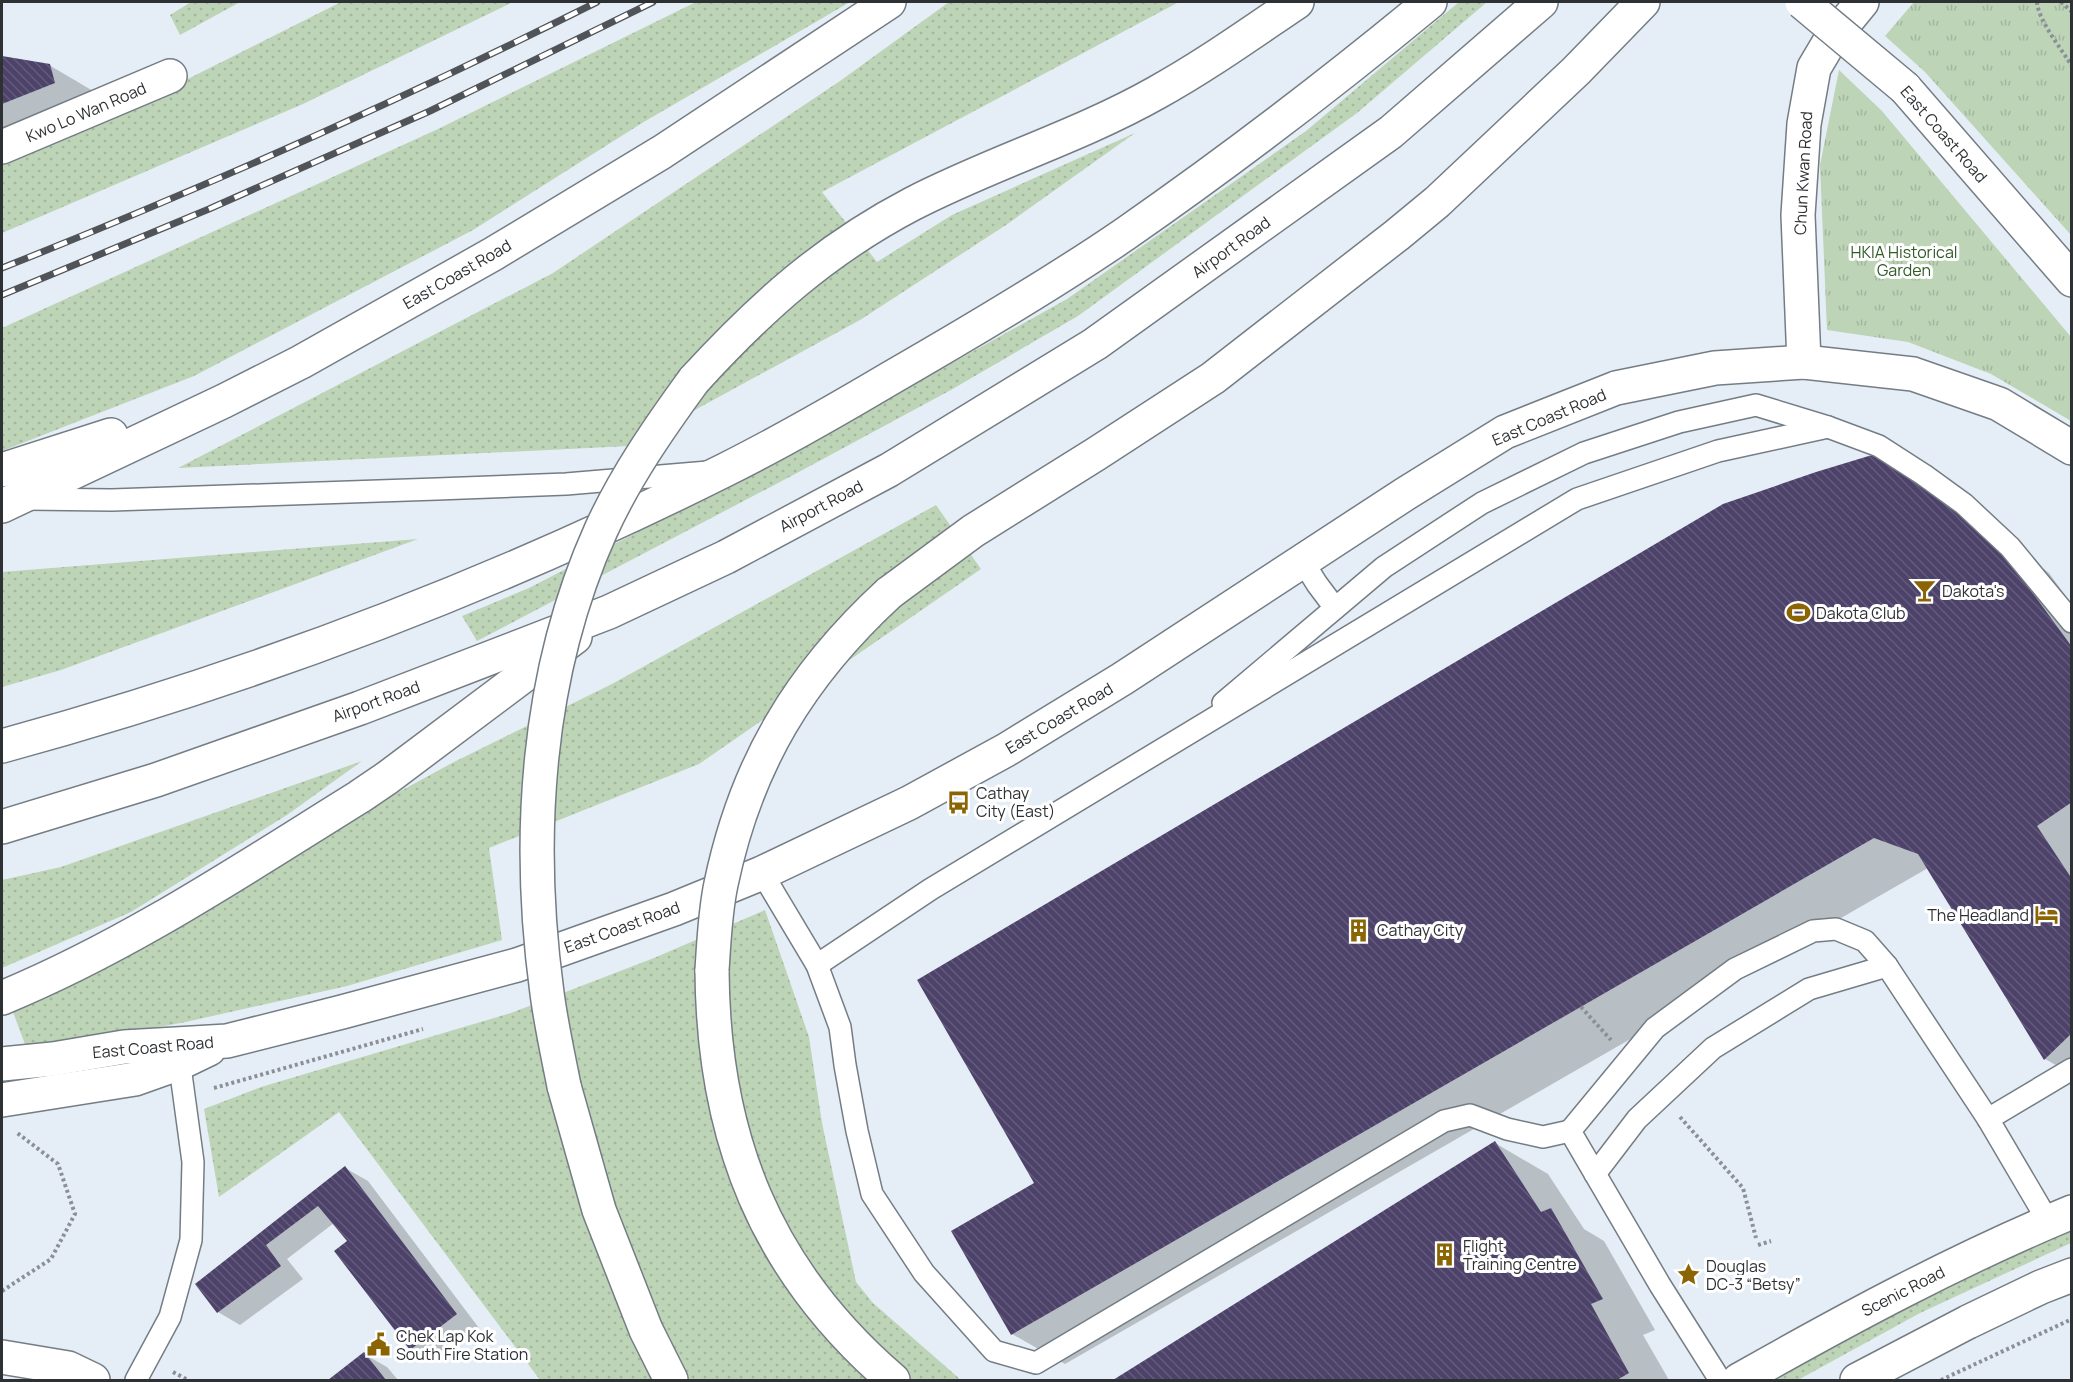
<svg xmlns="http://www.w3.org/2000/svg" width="2073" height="1382" font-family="Manrope,sans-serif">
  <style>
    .grass { fill: url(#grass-dots) }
    .park { fill: url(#park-tufts) }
    .shadow { fill: #0003 }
    .building { fill: url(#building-back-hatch) }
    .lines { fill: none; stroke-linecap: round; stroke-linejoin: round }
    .service-casing { stroke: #747d84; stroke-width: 24 }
    .minor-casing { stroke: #747d84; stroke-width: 36 }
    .secondary-casing { stroke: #747d84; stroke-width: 36 }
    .primary-casing { stroke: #747d84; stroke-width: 36 }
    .motorway-casing { stroke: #747d84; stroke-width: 36 }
    .path { stroke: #8a9096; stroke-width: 4; stroke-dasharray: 3 3; stroke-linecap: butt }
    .service { stroke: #fff; stroke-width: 21 }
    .minor { stroke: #fff; stroke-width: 33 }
    .secondary { stroke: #fff; stroke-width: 33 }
    .primary { stroke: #fff; stroke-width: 33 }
    .motorway { stroke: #fff; stroke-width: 33 }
    .rail-casing { stroke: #505458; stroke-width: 7 }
    .rail { stroke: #fff; stroke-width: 4.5; stroke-dasharray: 14; stroke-linecap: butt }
    .primary-bridge-casing { stroke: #747d84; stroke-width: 36; stroke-linecap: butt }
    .motorway-bridge-casing { stroke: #747d84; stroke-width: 36; stroke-linecap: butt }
    .primary-bridge { stroke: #fff; stroke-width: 33 }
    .motorway-bridge { stroke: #fff; stroke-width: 33 }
    .labels { text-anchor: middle; stroke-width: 6; stroke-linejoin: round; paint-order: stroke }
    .street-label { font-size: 16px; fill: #2e3134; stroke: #fff }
    .park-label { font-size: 16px; fill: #305b26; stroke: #fff }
    .poi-label { font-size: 16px; fill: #2e3134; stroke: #fff; text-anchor: start }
  </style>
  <defs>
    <pattern id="grass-dots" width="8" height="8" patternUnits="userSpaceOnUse" patternTransform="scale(1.5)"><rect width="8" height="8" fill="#bdd4b7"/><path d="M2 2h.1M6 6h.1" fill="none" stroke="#a3b69e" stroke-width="1.8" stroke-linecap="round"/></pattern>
    <pattern id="park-tufts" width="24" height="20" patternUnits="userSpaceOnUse" patternTransform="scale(1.5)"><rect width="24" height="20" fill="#bdd4b7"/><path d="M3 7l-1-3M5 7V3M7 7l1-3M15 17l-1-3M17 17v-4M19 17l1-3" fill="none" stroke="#a3b69e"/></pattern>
    <pattern id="building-back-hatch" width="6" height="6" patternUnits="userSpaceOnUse" patternTransform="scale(1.5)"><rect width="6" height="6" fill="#4d4269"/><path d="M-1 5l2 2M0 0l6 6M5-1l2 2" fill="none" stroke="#645b7b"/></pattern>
  </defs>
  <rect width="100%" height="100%" fill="#e5eef6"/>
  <g class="grass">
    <path d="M191,2H240L180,35L170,15Z"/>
    <path d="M341,2H513L303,104L2,233V161L112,117Z"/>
    <path d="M696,2H850L642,123L473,230L194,376L2,451V328L438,129Z"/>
    <path d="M949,2H1179L822,192L877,262L952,215L1135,133L1006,225L860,320L629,446L178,468L553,273L840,81Z"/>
    <path d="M1459,2H1487L1357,113L1078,316L949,391L797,473L477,641L462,616L529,588L791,453L1067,299L1306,131Z"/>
    <path d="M936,505L981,569L699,764L489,848L502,940L347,986L181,1023L79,1041L26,1047L10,1004L452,763L612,684Z"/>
    <path d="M418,539L61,670L2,687V572Z"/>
    <path d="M362,761L287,815L131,912L2,968V880L61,867Z"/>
    <path d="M765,910L809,1037L822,1123L856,1282L873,1303L961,1380H540L339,1112L219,1197L204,1109L261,1087L511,1013L654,958Z"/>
    <path d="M2071,1229V1243L1920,1313L1798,1380H1775L1824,1350L1910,1302Z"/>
  </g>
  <g class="park">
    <path d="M1914,2H2071V235L1925,72L1885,36Z"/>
    <path d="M1839,70L1882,111L2071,337V421L1991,374L1908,342L1827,330L1820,165Z"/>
  </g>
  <g class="shadow">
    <path d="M2,57L49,65L110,101L115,118L2,162Z"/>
    <path d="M1971,512L2049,573L2072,605V1074L2045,1059L1928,868L1065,1364L1012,1334L1036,1184Z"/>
    <path d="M1495,1143L1548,1174L1584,1229L1604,1241L1655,1330L1643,1335L1669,1380H1115Z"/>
    <path d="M345,1168L368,1181L479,1328L433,1362L411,1349L349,1241L334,1223L287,1259L303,1279L240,1325L218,1312L197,1284Z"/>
    <path d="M364,1354L387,1367L398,1380H330Z"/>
  </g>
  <g class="building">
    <path d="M2,56L50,64L55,83L2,104Z"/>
    <path d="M1872,455L1918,479L1995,541L2072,647V802L2037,826L2072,879V1033L2044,1060L1918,854L1874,838L1011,1335L951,1231L1034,1183L917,980L1723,504L1816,472Z"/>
    <path d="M1495,1141L1541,1212L1551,1208L1603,1299L1591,1304L1629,1373L1617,1380H1113Z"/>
    <path d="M345,1166L457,1314L410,1350L334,1251L347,1241L318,1206L266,1245L281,1266L217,1313L195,1284Z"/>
    <path d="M364,1352L386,1380H328Z"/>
  </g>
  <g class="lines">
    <defs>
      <g id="service">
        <path d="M26,499L112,500L437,489L566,484L708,472"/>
        <path d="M1302,560L1317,584L1335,608"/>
        <path d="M1223,703L1384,567L1482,503L1584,453L1679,422L1756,405L1828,427L1879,446L1924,475L1964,504L2010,547L2072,622"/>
        <path d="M762,873L817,965L840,1027L845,1065L857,1131L872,1194L924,1273L994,1351L1036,1363L1444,1121L1470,1115L1507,1129L1543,1137L1570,1131"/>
        <path d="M817,965L931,889L1577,499L1718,451L1828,427"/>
        <path d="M1988,1119L2072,1069"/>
        <path d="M1595,1174L1637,1119L1713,1048L1809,989L1887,966"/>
        <path d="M136,1380L170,1317L191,1240L193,1162L178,1052"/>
        <path d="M1720,1380L1660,1285L1570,1131L1655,1028L1735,969L1813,931L1836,929L1865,941L1887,966L1988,1119L2048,1221"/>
      </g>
      <g id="minor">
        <path d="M2,147L170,76"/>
        <path d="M1804,362L1798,215L1804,124L1814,68L1830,41L1862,2"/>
        <path d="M2,1357L68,1368L93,1380"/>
      </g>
      <g id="secondary">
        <path d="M1739,1380C1847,1319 1956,1260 2072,1212"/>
        <path d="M1857,1380L1968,1322L2041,1287L2072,1275"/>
      </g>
      <g id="primary">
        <path d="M1905,88L2072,280"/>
        <path d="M2,470L111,435"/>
        <path d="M2,506L224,401L301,362L493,254L662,152L889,2"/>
        <path d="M2,1064L53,1059L124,1047L227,1041L342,1012L517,965L674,909L762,873L909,803L1006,750L1122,679L1405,494L1505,432L1616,388L1715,368L1804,362L1913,374L1999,404L2072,448"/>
        <path d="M2,1100L135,1079L180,1063L209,1049"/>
      </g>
      <g id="motorway">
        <path d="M694,380C760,308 824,250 912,204C991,163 1078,137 1156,93C1205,66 1251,33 1297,2"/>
        <path d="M889,593L973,531L1096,454L1213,378L1397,235L1437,202L1576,71L1643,2"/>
        <path d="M2,746C251,678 493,586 725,470C781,442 835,411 889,379C969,333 1049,286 1125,234C1230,161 1332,83 1430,2"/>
        <path d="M2,827L156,780L360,708L609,612L726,557L889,470L1095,344L1391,132L1541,2"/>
        <path d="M712,970C713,1137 765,1270 893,1380"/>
        <path d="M2,998C128,946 243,869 359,797L387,778L575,637"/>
        <path d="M564,1086L599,1210L646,1330L671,1380"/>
      </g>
    </defs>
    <use href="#service" class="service-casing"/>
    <use href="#minor" class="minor-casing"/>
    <use href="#secondary" class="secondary-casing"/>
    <use href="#primary" class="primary-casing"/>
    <use href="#motorway" class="motorway-casing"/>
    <g class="path">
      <path d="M2037,2C2038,20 2062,50 2072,66"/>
      <path d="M2061,2L2072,12"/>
      <path d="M1581,1007L1611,1040"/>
      <path d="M214,1088L423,1029"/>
      <path d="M1680,1117L1743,1188L1756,1238"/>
      <path d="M1758,1245L1771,1241"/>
      <path d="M2,1291L51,1259L75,1214L58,1164L16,1132"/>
      <path d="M173,1372L188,1380"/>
      <path d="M1941,1380L2072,1319"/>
    </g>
    <use href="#service" class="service"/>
    <use href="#minor" class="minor"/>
    <use href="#secondary" class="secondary"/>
    <use href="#primary" class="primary"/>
    <use href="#motorway" class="motorway"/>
    <defs>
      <g id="rail">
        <path d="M2,268C204,188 403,99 597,2"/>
        <path d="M2,295L209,209L430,111L653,2"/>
      </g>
    </defs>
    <use href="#rail" class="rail-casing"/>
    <use href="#rail" class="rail"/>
    <defs>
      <path id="primary-bridge" d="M1802,2L1905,88"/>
      <g id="motorway-bridge">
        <path d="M712,970C714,941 715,912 721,884C746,764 800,675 889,593"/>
        <path d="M564,1086C558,1055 551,1024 547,993C526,839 536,674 601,530C625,477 659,428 694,380"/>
      </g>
    </defs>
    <use href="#primary-bridge" class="primary-bridge-casing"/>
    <use href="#motorway-bridge" class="motorway-bridge-casing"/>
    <use href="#primary-bridge" class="primary-bridge"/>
    <use href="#motorway-bridge" class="motorway-bridge"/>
  </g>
  <defs>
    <symbol id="bar-bare" viewBox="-9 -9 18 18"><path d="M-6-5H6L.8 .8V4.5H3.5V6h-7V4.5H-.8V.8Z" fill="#8b6404" stroke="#fff" stroke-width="2.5" paint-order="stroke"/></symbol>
    <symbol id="stadium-bare" viewBox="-9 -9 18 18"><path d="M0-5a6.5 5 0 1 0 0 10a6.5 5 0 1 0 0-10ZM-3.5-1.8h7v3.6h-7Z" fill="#8b6404" stroke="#fff" stroke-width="2.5" paint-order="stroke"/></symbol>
    <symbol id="bus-bare" viewBox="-9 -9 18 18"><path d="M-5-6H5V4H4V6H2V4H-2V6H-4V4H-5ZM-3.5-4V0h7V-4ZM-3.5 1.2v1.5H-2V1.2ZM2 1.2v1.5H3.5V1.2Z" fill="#8b6404" stroke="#fff" stroke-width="2.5" paint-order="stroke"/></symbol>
    <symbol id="hotel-bare" viewBox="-9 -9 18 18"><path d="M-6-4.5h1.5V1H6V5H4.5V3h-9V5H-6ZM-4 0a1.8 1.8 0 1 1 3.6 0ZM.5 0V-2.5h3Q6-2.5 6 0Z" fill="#8b6404" stroke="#fff" stroke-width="2.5" paint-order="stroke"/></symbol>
    <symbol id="building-bare" viewBox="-9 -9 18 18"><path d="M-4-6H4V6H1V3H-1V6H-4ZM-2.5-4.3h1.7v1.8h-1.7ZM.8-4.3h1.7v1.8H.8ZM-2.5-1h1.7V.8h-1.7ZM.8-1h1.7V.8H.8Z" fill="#8b6404" stroke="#fff" stroke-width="2.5" paint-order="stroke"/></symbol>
    <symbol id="sight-bare" viewBox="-9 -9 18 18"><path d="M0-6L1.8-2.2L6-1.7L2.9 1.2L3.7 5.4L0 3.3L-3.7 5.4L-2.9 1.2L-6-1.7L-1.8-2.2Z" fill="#8b6404" stroke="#fff" stroke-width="2.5" paint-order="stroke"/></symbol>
    <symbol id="civic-bare" viewBox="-9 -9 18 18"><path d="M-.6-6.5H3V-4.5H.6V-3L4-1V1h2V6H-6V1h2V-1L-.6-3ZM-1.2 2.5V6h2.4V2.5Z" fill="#8b6404" stroke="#fff" stroke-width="2.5" paint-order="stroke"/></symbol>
  </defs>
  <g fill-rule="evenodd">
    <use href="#bar-bare" x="1908" y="574" width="33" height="33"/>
    <use href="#stadium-bare" x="1782" y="596" width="33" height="33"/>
    <use href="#bus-bare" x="942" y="786" width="33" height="33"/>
    <use href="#hotel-bare" x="2030" y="898" width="33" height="33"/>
    <use href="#building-bare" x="1342" y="914" width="33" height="33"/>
    <use href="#building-bare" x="1428" y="1238" width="33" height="33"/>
    <use href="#sight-bare" x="1672" y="1258" width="33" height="33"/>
    <use href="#civic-bare" x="362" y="1328" width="33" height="33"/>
  </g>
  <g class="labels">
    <g class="street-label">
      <text transform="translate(86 112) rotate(-23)" y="6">Kwo Lo Wan Road</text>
      <text transform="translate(1944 134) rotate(49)" y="6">East Coast Road</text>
      <text transform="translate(1803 173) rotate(-87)" y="6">Chun Kwan Road</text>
      <text transform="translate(1231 247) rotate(-36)" y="6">Airport Road</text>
      <text transform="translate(457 274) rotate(-30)" y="6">East Coast Road</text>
      <text transform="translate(1549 417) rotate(-23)" y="6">East Coast Road</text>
      <text transform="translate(821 506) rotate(-28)" y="6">Airport Road</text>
      <text transform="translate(376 701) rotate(-20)" y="6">Airport Road</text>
      <text transform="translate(1059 718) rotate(-31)" y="6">East Coast Road</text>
      <text transform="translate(622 927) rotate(-20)" y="6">East Coast Road</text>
      <text transform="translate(153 1047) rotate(-5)" y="6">East Coast Road</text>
      <text transform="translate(1903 1291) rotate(-27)" y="6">Scenic Road</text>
    </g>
    <g class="park-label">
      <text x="1904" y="258">HKIA Historical<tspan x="1904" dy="18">Garden</tspan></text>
    </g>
    <g class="poi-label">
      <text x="1942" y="597">Dakota's</text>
      <text x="1816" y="619">Dakota Club</text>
      <text x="976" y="799">Cathay<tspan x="976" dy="18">City (East)</tspan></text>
      <text x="2029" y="921" text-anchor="end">The Headland</text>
      <text x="1377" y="936">Cathay City</text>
      <text x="1463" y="1252">Flight<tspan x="1463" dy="18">Training Centre</tspan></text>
      <text x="1706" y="1272">Douglas<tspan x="1706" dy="18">DC-3 “Betsy”</tspan></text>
      <text x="396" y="1342">Chek Lap Kok<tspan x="396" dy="18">South Fire Station</tspan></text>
    </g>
  </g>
  <rect width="2073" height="1382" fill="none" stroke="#2e3134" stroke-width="6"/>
</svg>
